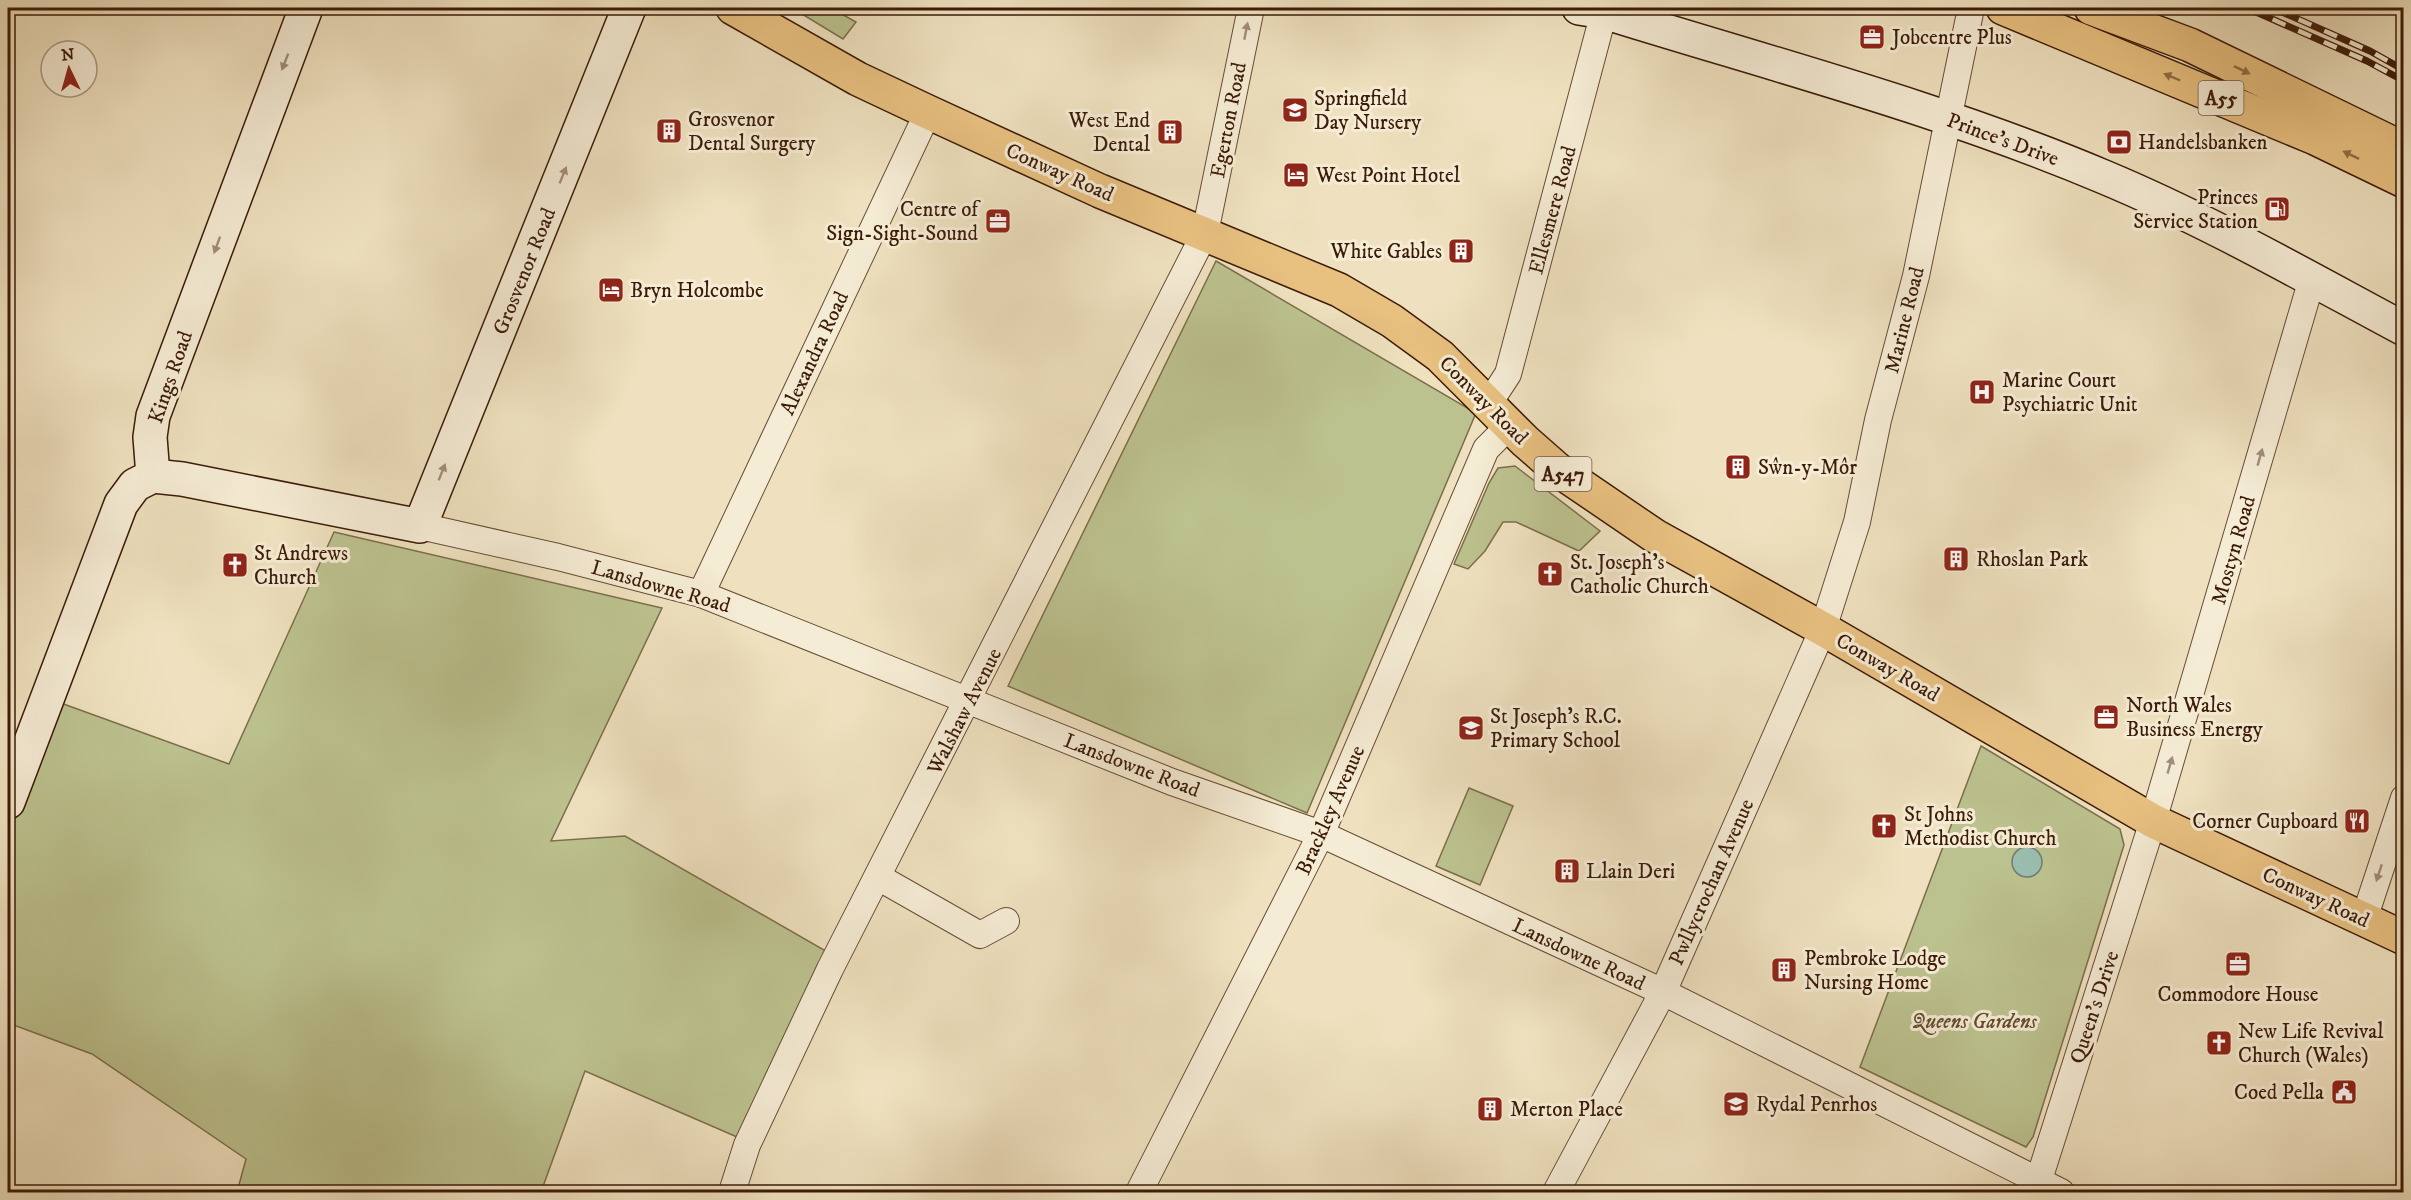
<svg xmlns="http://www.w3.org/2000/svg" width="2411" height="1200" font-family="'IM FELL DW Pica',serif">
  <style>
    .green { fill: #bcc28f; stroke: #7c6e4c; stroke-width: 1.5 }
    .water { fill: #9abeb0; stroke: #747d6d; stroke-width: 1.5 }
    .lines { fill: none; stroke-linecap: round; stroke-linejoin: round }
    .street-casing { stroke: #694c36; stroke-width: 28 }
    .secondary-casing { stroke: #3c1b08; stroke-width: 36 }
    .primary-casing { stroke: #3c1b08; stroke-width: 36 }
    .highway-casing { stroke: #3c1b08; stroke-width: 36 }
    .street { stroke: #f5ecd5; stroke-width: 26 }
    .secondary { stroke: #f5ecd5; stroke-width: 33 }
    .primary { stroke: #e8c080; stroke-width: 33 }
    .highway { stroke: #e8c080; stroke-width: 33 }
    .rail-casing { stroke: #3c1b08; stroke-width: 7 }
    .rail { stroke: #f5ecd5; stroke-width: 4.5; stroke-dasharray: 14; stroke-linecap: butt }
    .oneway { fill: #a28e79 }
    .oneway2 { fill: #926e44 }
    .labels { text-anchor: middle; stroke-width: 6; stroke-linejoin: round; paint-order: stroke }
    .shield { fill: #f5ecd5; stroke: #745a46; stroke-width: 1.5 }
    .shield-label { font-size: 20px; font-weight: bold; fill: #3c1b08 }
    .poi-label { font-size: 21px; fill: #3c1b08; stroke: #f5ecd5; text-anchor: start }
    .street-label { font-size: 21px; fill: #3c1b08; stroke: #f5ecd5 }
    .park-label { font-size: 21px; font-style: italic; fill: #624d30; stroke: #f5ecd5 }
  </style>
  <rect width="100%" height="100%" fill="#efe1bf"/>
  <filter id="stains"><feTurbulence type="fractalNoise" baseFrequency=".00333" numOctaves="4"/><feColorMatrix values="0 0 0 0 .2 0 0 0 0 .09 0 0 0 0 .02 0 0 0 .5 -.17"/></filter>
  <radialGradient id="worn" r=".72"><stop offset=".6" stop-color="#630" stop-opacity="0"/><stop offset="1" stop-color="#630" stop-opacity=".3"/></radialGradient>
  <g class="green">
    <path d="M792,8H831L856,22L843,39Z"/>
    <path d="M1216,261L1476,413L1307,813L1008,686Z"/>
    <path d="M1515,466L1600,531L1579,551L1516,522H1503L1485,551L1468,569L1454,564L1489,483L1498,468Z"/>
    <path d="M334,532L662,608L551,841L625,836L831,954L737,1137L585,1071L541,1192H237L246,1159L92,1054L8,1023V802L47,698L229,764Z"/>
    <path d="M1981,746L2120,829L2124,845L2033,1137L2026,1147L1860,1067Z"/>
    <path d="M1469,788L1513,806L1480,885L1436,866Z"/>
  </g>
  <circle class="water" cx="2027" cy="862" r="15"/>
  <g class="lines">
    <defs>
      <g id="street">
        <path d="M1489,403L1508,374L1604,12"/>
        <path d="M420,526L558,557L701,594L1172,782L1321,834L1663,992L2061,1192"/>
        <path d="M701,594L928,112"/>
        <path d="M878,877L980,935L1006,921"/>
        <path d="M2364,919L2404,798"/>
        <path d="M732,1192L747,1145L830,969L1205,233L1251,8"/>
        <path d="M1139,1192L1321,834L1486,449L1510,425"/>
        <path d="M1556,1192L1663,992L1823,629L1857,522L1878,420L1916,276L1971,8"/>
        <path d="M2035,1192L2153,821L2312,279"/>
      </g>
      <g id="secondary">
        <path d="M1579,8L1604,12C1771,64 1943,109 2104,177C2207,220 2305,276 2404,329"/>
        <path d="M153,476L182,479L420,526L629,8"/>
        <path d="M153,476L150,437L153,416L306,8"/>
        <path d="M8,802L121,504L135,485L153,476"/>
      </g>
      <path id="primary" d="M733,8L858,79L928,112L1100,191L1339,290L1392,321L1440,356L1525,441L1558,470L1655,536L1823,629L2153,821L2404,938"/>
      <g id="highway">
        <path d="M2003,8L2315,138L2404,181"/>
        <path d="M2091,8L2190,45L2404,149"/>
      </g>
    </defs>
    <use href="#street" class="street-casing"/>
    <use href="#secondary" class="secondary-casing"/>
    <use href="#primary" class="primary-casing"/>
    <use href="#highway" class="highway-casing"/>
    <use href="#street" class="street"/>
    <use href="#secondary" class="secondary"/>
    <use href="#primary" class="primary"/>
    <use href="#highway" class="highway"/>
    <defs>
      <g id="rail">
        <path d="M2247,8L2367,61L2404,81"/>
        <path d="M2273,8L2370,51L2404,70"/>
      </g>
    </defs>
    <use href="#rail" class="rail-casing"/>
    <use href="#rail" class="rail"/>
  </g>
  <defs><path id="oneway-solid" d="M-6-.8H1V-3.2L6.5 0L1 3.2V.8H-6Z" transform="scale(1.5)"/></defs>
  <g class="oneway">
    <use href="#oneway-solid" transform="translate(1246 31) rotate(-79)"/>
    <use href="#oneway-solid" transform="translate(285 62) rotate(111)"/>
    <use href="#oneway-solid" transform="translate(563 175) rotate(-68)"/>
    <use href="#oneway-solid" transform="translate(217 245) rotate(110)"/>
    <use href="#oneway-solid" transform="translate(2260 457) rotate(-74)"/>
    <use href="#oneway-solid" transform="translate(442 472) rotate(-68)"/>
    <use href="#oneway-solid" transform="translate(2170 765) rotate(-74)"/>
    <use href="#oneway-solid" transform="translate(2379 873) rotate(108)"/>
  </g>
  <g class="oneway2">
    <use href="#oneway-solid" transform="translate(2242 70) rotate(26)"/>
    <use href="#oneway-solid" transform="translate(2172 77) rotate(-157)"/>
    <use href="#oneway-solid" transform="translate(2351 155) rotate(-154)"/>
  </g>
  <defs>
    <symbol id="office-square" viewBox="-11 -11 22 22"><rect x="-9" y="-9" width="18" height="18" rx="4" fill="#8f2418" stroke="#f5ecd5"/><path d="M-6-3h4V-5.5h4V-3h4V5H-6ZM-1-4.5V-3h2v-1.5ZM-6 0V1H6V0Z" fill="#fff"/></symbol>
    <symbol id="school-square" viewBox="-11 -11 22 22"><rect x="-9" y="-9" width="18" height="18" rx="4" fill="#8f2418" stroke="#f5ecd5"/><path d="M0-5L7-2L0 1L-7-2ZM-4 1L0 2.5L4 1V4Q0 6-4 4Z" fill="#fff"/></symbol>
    <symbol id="building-square" viewBox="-11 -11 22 22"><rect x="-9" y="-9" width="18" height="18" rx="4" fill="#8f2418" stroke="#f5ecd5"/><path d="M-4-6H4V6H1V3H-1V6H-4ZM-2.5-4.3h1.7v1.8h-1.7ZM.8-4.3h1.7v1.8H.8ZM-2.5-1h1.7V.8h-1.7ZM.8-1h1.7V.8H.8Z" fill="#fff"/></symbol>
    <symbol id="bank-square" viewBox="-11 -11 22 22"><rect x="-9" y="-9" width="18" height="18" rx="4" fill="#8f2418" stroke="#f5ecd5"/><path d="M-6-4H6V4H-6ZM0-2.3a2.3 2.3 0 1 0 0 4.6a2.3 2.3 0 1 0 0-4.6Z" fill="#fff"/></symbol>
    <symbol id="hotel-square" viewBox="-11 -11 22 22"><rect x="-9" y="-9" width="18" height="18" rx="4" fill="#8f2418" stroke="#f5ecd5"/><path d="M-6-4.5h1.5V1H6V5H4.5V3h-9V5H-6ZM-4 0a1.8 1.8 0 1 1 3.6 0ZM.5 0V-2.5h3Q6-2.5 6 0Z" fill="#fff"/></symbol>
    <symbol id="fuel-square" viewBox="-11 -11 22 22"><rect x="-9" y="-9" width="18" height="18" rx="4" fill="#8f2418" stroke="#f5ecd5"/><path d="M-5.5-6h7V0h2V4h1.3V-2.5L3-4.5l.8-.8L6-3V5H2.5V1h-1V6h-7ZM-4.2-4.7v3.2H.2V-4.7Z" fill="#fff"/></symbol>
    <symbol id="hospital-square" viewBox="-11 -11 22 22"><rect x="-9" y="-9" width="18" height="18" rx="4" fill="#8f2418" stroke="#f5ecd5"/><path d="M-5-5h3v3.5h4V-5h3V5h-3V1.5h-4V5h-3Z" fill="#fff"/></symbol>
    <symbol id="church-square" viewBox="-11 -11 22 22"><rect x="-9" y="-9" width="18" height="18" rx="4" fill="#8f2418" stroke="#f5ecd5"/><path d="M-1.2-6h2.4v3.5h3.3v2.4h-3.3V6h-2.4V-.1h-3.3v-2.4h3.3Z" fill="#fff"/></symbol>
    <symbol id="restaurant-square" viewBox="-11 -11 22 22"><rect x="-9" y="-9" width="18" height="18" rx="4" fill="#8f2418" stroke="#f5ecd5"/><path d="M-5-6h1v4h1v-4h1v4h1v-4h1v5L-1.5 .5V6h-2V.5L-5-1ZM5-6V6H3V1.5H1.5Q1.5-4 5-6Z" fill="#fff"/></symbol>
    <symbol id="civic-square" viewBox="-11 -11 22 22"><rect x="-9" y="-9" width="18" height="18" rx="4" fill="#8f2418" stroke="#f5ecd5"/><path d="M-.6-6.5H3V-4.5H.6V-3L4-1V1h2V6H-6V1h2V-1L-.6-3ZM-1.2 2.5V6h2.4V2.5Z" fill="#fff"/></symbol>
  </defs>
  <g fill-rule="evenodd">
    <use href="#office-square" x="1857" y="22" width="30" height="30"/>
    <use href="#school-square" x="1280" y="95" width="30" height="30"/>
    <use href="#building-square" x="654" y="116" width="30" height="30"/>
    <use href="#building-square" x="1155" y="117" width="30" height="30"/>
    <use href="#bank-square" x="2104" y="127" width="30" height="30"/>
    <use href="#hotel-square" x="1281" y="160" width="30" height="30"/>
    <use href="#fuel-square" x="2262" y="194" width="30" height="30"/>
    <use href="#office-square" x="983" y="206" width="30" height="30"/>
    <use href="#building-square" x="1446" y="236" width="30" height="30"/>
    <use href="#hotel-square" x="596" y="275" width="30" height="30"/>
    <use href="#hospital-square" x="1967" y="377" width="30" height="30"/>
    <use href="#building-square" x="1723" y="452" width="30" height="30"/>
    <use href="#building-square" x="1941" y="544" width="30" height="30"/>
    <use href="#church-square" x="220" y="550" width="30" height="30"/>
    <use href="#church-square" x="1535" y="559" width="30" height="30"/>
    <use href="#office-square" x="2091" y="702" width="30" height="30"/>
    <use href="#school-square" x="1456" y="713" width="30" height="30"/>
    <use href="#restaurant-square" x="2342" y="806" width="30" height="30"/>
    <use href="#church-square" x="1869" y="811" width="30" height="30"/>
    <use href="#building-square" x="1552" y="856" width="30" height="30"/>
    <use href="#office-square" x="2223" y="949" width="30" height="30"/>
    <use href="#building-square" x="1769" y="955" width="30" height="30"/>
    <use href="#church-square" x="2204" y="1028" width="30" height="30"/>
    <use href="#civic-square" x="2329" y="1077" width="30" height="30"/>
    <use href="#school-square" x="1721" y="1089" width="30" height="30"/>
    <use href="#building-square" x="1475" y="1094" width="30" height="30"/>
  </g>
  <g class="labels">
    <g class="shield">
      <rect x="2198.5" y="81" width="45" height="34" rx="4.5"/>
      <rect x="1534.5" y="457" width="57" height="34" rx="4.5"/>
    </g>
    <g class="shield-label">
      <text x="2221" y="105">A55</text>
      <text x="1563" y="481">A547</text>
    </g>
    <g class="poi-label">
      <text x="1892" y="44">Jobcentre Plus</text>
      <text x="1314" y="105">Springfield<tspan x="1314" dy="24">Day Nursery</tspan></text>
      <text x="688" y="126">Grosvenor<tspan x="688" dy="24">Dental Surgery</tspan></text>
      <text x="1150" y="127" text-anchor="end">West End<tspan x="1150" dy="24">Dental</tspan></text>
      <text x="2138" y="149">Handelsbanken</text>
      <text x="1316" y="182">West Point Hotel</text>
      <text x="2258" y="204" text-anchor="end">Princes<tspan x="2258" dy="24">Service Station</tspan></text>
      <text x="978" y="216" text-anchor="end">Centre of<tspan x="978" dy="24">Sign-Sight-Sound</tspan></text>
      <text x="1442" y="258" text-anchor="end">White Gables</text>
      <text x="630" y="297">Bryn Holcombe</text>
      <text x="2002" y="387">Marine Court<tspan x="2002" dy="24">Psychiatric Unit</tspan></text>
      <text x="1758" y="474">Sŵn-y-Môr</text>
      <text x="254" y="560">St Andrews<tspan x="254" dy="24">Church</tspan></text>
      <text x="1976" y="566">Rhoslan Park</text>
      <text x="1570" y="569">St. Joseph's<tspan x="1570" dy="24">Catholic Church</tspan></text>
      <text x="2126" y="712">North Wales<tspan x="2126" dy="24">Business Energy</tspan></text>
      <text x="1490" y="723">St Joseph's R.C.<tspan x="1490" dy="24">Primary School</tspan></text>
      <text x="1904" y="821">St Johns<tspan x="1904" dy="24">Methodist Church</tspan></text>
      <text x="2338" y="828" text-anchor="end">Corner Cupboard</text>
      <text x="1586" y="878">Llain Deri</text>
      <text x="1804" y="965">Pembroke Lodge<tspan x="1804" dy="24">Nursing Home</tspan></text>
      <text x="2238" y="1001" text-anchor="middle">Commodore House</text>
      <text x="2238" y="1038">New Life Revival<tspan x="2238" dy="24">Church (Wales)</tspan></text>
      <text x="2324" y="1099" text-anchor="end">Coed Pella</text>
      <text x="1756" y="1111">Rydal Penrhos</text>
      <text x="1510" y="1116">Merton Place</text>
    </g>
    <g class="street-label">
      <text transform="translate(1228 120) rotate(-79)" y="7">Egerton Road</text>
      <text transform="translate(2003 139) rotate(20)" y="7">Prince's Drive</text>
      <text transform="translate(1060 172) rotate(24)" y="7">Conway Road</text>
      <text transform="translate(1552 210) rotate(-75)" y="7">Ellesmere Road</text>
      <text transform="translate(524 271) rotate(-68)" y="7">Grosvenor Road</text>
      <text transform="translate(1904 320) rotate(-76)" y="7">Marine Road</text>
      <text transform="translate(814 353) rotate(-65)" y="7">Alexandra Road</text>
      <text transform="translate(170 377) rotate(-71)" y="7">Kings Road</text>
      <text transform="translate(1484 400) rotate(45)" y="7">Conway Road</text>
      <text transform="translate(2233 550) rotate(-74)" y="7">Mostyn Road</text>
      <text transform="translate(661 586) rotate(16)" y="7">Lansdowne Road</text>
      <text transform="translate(1888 667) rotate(30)" y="7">Conway Road</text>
      <text transform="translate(964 711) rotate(-63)" y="7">Walshaw Avenue</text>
      <text transform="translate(1132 765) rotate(21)" y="7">Lansdowne Road</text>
      <text transform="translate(1330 810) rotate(-66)" y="7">Brackley Avenue</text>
      <text transform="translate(1711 882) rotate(-66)" y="7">Pwllycrochan Avenue</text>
      <text transform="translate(2316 897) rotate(25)" y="7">Conway Road</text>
      <text transform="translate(1579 954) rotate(25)" y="7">Lansdowne Road</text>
      <text transform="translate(2094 1007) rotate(-72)" y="7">Queen's Drive</text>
    </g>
    <g class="park-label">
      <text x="1974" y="1028">Queens Gardens</text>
    </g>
  </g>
  <rect width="2411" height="1200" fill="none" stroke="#efe1bf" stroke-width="30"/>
  <rect x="9" y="9" width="2393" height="1182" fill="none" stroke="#3c1b08" stroke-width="3"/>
  <rect x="15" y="15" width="2381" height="1170" fill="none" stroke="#3c1b08" stroke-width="1.5"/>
  <g transform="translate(69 69) rotate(355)"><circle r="28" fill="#f5ecd5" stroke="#ab9883" stroke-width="1.5"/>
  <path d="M0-4.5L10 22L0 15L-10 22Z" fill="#8f2418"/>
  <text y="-9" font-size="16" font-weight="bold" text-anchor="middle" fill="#3c1b08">N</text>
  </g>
  <rect width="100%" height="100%" filter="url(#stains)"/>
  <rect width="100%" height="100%" fill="url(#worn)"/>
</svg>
